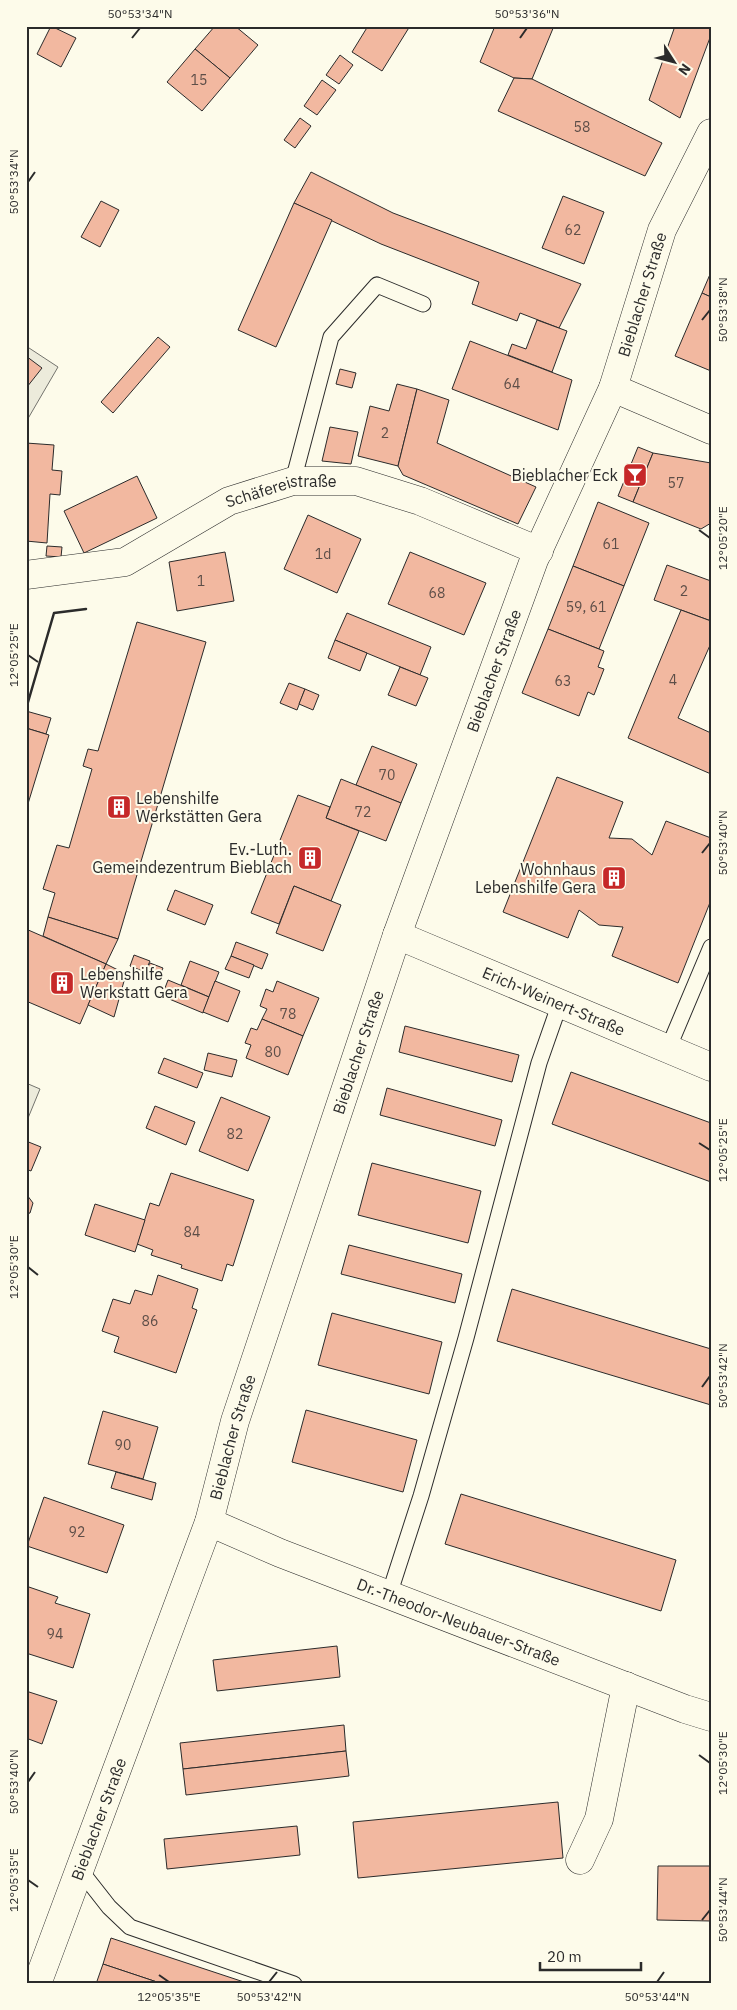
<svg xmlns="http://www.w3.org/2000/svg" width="737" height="2010" font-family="'IBM Plex Sans',sans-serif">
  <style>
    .green { fill: #ecebdb; stroke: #74746e }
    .building { fill: #f2b8a0; stroke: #2b2b2b }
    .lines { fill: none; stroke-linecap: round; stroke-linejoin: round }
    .service-casing { stroke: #2b2b2b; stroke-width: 17 }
    .minor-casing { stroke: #2b2b2b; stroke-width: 29 }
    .service { stroke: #fdfbea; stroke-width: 15 }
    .minor { stroke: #fdfbea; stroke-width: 28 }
    .wall { stroke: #2b2b2b; stroke-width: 2.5 }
    .ticks { fill: none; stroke: #2b2b2b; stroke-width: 2 }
    .labels { text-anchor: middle; stroke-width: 4; stroke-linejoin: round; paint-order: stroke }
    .number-label { font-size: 14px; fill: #5d4e48 }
    .street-label { font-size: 16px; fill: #2b2b2b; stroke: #fdfbea }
    .poi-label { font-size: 16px; fill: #2b2b2b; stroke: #fdfbea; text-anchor: end }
    .neatline { fill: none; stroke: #2b2b2b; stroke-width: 2 }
    .ticks-label { font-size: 12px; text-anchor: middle; fill: #2b2b2b }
  </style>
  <rect width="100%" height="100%" fill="#fdfbea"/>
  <g class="green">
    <path d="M26,346L58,367L26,422Z"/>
    <path d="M26,1083L40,1089L26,1123Z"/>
  </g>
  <g class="building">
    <path d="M51,26L76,38L61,67L37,54Z"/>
    <path d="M215,26H235L258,45L230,78L195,49Z"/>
    <path d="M368,26H410L382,71L352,52Z"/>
    <path d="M495,26H554L532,79L514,78L480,62Z"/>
    <path d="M675,26H711V35L680,118L649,100Z"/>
    <path d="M195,49L230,78L202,111L167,82Z"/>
    <path d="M340,55L353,65L339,84L326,75Z"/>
    <path d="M514,78L532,79L662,143L645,176L498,111Z"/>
    <path d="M322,80L336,90L317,115L304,106Z"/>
    <path d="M300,118L311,126L295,148L284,140Z"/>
    <path d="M311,172L393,213L581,284L559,328L520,313L517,321L472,304L479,282L381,244L294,203Z"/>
    <path d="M563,196L604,212L584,264L542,248Z"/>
    <path d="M101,201L119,210L100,247L81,237Z"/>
    <path d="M294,203L332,220L276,347L238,330Z"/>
    <path d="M711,272V297L702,293Z"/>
    <path d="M702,293L711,297V371L675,356Z"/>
    <path d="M537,320L567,331L552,372L508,355L512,344L526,349Z"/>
    <path d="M158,337L170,347L113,413L101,402Z"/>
    <path d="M470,341L572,380L558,430L452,389Z"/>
    <path d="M26,356L42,368L27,387H26Z"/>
    <path d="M340,369L356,373L352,388L336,384Z"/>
    <path d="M397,384L417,389L398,466L358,456L370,406L389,411Z"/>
    <path d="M417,389L449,400L437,443L536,487L518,524L403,475L398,466Z"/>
    <path d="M330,427L358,432L351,464L322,461Z"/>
    <path d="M26,443L54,445L52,470L62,471L60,495L50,494L47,543L26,541Z"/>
    <path d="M638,447L653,453L633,502L618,496Z"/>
    <path d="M653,453L711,463V523L701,529L633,502Z"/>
    <path d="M137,476L157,518L84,553L64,511Z"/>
    <path d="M598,502L649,523L624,586L573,566Z"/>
    <path d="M308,515L361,539L337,593L284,569Z"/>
    <path d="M47,546L62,547L61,557L46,556Z"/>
    <path d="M225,552L234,601L177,611L169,562Z"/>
    <path d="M410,552L486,583L464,635L388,604Z"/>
    <path d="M667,565L711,581V621L654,600Z"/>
    <path d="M573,566L624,586L599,649L548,629Z"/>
    <path d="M681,610L711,621V643L678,718L711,733V774L628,738Z"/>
    <path d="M347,613L431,647L420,675L335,640Z"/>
    <path d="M137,622L206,642L118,939L48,917L55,893L43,889L57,845L69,848L92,769L83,766L88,749L98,751Z"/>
    <path d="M548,629L604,651L598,667L604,669L594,695L588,692L579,716L522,693Z"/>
    <path d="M335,640L367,653L360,671L328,658Z"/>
    <path d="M400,667L428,678L416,706L388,695Z"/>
    <path d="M289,683L305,689L297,710L280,703Z"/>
    <path d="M305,689L319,695L313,710L299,704Z"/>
    <path d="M26,711L51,718L46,734L26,728Z"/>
    <path d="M26,728L49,735L27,807H26Z"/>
    <path d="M372,746L417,764L401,803L356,785Z"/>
    <path d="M557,777L623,802L609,838L632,839L652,855L666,821L711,838V900L678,983L612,956L623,927L599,925L579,910L568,938L503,912Z"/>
    <path d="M341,779L401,803L386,841L326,818Z"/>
    <path d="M298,795L330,807L326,818L359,831L331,901L294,886L279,924L251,913Z"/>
    <path d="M294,886L341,905L323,951L276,933Z"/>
    <path d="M175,890L213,905L205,925L167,910Z"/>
    <path d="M48,917L118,939L106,964L43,936Z"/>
    <path d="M26,929L106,964L80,1024L26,1001Z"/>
    <path d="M236,942L268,954L262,969L231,956Z"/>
    <path d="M134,955L150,961L145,972L130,966Z"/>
    <path d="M231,956L254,965L249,978L225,969Z"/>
    <path d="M190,961L219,972L209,997L181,985Z"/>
    <path d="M150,963L163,968L159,977L145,972Z"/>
    <path d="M106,964L126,974L114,1017L88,1005Z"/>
    <path d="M168,980L209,997L203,1013L162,996Z"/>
    <path d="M215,981L240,991L228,1022L203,1012Z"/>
    <path d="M277,981L319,998L303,1036L262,1019L267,1009L260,1006L266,989L273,992Z"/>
    <path d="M262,1019L303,1036L288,1075L246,1058L251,1045L245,1043L251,1028L257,1030Z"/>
    <path d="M405,1026L519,1055L512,1082L399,1052Z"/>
    <path d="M208,1053L237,1060L232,1077L204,1070Z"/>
    <path d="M164,1058L203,1073L197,1088L158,1073Z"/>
    <path d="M571,1072L711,1123V1182L552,1124Z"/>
    <path d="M387,1088L502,1120L495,1146L380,1115Z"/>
    <path d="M221,1097L270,1117L248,1171L199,1151Z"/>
    <path d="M155,1106L195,1122L186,1145L146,1128Z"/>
    <path d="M26,1141L41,1147L31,1171L26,1169Z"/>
    <path d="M372,1163L481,1191L468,1243L358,1215Z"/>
    <path d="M171,1173L254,1200L233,1266L227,1264L222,1281L181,1268L182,1265L151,1255L153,1250L137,1244L150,1203L159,1206Z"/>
    <path d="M27,1195L33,1203L30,1213L26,1214Z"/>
    <path d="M95,1204L145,1220L135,1252L85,1235Z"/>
    <path d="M349,1245L462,1274L455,1303L341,1274Z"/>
    <path d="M158,1275L198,1289L192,1308L197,1310L176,1373L114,1352L119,1337L102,1331L113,1299L130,1304L135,1290L152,1295Z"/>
    <path d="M512,1289L711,1349V1405L497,1341Z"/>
    <path d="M332,1313L442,1342L429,1394L318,1365Z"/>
    <path d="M306,1410L417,1440L403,1492L292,1462Z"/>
    <path d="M103,1411L158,1427L143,1479L88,1464Z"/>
    <path d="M116,1472L156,1483L152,1500L111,1488Z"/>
    <path d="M461,1494L676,1560L661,1611L445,1544Z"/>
    <path d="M44,1497L124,1525L107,1573L27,1546Z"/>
    <path d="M26,1586L58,1597L55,1603L90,1614L73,1668L26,1653Z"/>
    <path d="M337,1646L340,1677L217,1691L213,1660Z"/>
    <path d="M26,1691L57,1701L42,1744L26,1738Z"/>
    <path d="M344,1725L346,1751L183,1769L180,1743Z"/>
    <path d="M346,1751L349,1776L186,1795L183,1769Z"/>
    <path d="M558,1802L563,1858L358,1878L353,1822Z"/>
    <path d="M297,1826L300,1855L167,1869L164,1839Z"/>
    <path d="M658,1866H711V1921L657,1920Z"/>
    <path d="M111,1938L250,1984H163L103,1964Z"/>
    <path d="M103,1964L163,1984H96Z"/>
  </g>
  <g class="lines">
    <defs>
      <g id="service">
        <path d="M293,481L331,337L377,285L423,304"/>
        <path d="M668,1049L711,947"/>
        <path d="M389,1595L421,1496L466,1338L539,1063L560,1003"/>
        <path d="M80,1870L109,1907L130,1927L294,1984"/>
      </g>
      <g id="minor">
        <path d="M613,388L711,430"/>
        <path id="s1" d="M26,575L125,562L229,501L293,481H356L420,501L539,551"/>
        <path id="s2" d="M397,935L711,1067"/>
        <path id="s3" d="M209,1522L280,1553L685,1709L711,1717"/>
        <path d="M580,1860L599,1819L626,1686"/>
        <path id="s4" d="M37,1984L209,1522L235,1421L397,935L534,560L613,388L662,230L711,133"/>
      </g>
    </defs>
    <use href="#service" class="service-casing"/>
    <use href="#minor" class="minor-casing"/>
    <use href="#service" class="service"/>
    <use href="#minor" class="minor"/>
    <path class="wall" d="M26,709L54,613L86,609"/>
  </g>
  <path class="ticks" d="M132,38L140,28M520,38L527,28M28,182L35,172M702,320L710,310M699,530L710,538M28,655L38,662M702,853L710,843M699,1143L710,1150M28,1267L38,1275M702,1387L710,1376M699,1755L710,1763M28,1782L35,1772M28,1880L38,1887M702,1920L710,1910M159,1975L169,1982M269,1982L277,1972M657,1982L664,1972"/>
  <defs>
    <symbol id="bar-square" viewBox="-11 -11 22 22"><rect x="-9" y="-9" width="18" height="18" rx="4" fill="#c62828" stroke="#fdfbea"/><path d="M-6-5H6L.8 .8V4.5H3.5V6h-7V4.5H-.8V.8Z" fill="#fff"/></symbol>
    <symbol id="building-square" viewBox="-11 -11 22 22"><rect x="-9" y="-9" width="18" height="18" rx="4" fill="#c62828" stroke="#fdfbea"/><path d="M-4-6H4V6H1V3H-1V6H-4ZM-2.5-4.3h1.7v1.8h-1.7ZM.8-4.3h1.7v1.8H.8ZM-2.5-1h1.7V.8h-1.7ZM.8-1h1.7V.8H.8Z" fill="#fff"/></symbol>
  </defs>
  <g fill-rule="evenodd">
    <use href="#bar-square" x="621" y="461" width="28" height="28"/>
    <use href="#building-square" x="105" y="793" width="28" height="28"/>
    <use href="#building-square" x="296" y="844" width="28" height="28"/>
    <use href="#building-square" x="600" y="864" width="28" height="28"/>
    <use href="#building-square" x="48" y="969" width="28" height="28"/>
  </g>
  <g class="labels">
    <g class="number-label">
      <text x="199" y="85">15</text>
      <text x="582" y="132">58</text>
      <text x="573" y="235">62</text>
      <text x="512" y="389">64</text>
      <text x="385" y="438">2</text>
      <text x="676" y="488">57</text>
      <text x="611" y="549">61</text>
      <text x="323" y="559">1d</text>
      <text x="201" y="586">1</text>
      <text x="684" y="596">2</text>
      <text x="437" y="598">68</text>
      <text x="586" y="612">59, 61</text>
      <text x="673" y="685">4</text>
      <text x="563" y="686">63</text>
      <text x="387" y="780">70</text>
      <text x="363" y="817">72</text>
      <text x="288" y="1019">78</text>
      <text x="273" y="1057">80</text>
      <text x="235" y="1139">82</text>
      <text x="192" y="1237">84</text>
      <text x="150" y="1326">86</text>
      <text x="123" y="1450">90</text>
      <text x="77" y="1537">92</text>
      <text x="55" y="1639">94</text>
    </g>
    <g class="street-label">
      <text dy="6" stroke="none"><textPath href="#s4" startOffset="1796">Bieblacher Straße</textPath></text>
      <text dy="6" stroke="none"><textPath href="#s1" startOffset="274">Schäfereistraße</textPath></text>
      <text dy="6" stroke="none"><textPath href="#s4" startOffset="1391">Bieblacher Straße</textPath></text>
      <text dy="6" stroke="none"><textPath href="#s2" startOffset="170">Erich-Weinert-Straße</textPath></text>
      <text dy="6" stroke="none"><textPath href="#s4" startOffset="986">Bieblacher Straße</textPath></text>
      <text dy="6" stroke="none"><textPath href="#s4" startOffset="581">Bieblacher Straße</textPath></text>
      <text dy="6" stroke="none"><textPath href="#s3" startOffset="269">Dr.-Theodor-Neubauer-Straße</textPath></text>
      <text dy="6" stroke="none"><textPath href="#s4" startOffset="176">Bieblacher Straße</textPath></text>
    </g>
    <g class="poi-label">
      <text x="618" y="481">Bieblacher Eck</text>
      <text x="136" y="804" text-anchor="start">Lebenshilfe<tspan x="136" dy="18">Werkstätten Gera</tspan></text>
      <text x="292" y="855">Ev.-Luth.<tspan x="292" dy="18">Gemeindezentrum Bieblach</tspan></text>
      <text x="596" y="875">Wohnhaus<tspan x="596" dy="18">Lebenshilfe Gera</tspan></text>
      <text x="80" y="980" text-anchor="start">Lebenshilfe<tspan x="80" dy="18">Werkstatt Gera</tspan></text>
    </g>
  </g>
  <rect width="737" height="2010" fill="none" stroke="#fdfbea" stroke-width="55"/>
  <g transform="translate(674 62) rotate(126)" stroke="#fdfbea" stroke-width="4" paint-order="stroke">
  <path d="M0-4L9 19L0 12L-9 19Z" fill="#2b2b2b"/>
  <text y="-8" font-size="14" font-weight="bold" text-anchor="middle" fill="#2b2b2b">N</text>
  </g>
  <path d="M540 1962v8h101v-8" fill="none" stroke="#2b2b2b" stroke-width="2.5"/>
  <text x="547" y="1962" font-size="15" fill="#2b2b2b" stroke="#fdfbea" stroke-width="4" paint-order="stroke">20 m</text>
  <rect x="28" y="28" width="682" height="1954" class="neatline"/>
  <g class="ticks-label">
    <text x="140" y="18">50°53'34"N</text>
    <text x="527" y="18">50°53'36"N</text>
    <text transform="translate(14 182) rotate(-90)" y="4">50°53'34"N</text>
    <text transform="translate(723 310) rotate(-90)" y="4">50°53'38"N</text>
    <text transform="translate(723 538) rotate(-90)" y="4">12°05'20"E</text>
    <text transform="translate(14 655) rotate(-90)" y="4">12°05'25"E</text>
    <text transform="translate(723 843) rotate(-90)" y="4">50°53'40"N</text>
    <text transform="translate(723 1150) rotate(-90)" y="4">12°05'25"E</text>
    <text transform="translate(14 1267) rotate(-90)" y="4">12°05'30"E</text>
    <text transform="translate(723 1376) rotate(-90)" y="4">50°53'42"N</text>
    <text transform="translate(723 1763) rotate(-90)" y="4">12°05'30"E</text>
    <text transform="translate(14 1782) rotate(-90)" y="4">50°53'40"N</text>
    <text transform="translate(14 1880) rotate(-90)" y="4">12°05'35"E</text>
    <text transform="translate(723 1910) rotate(-90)" y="4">50°53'44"N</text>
    <text x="169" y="2001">12°05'35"E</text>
    <text x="269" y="2001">50°53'42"N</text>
    <text x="657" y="2001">50°53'44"N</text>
  </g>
</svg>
